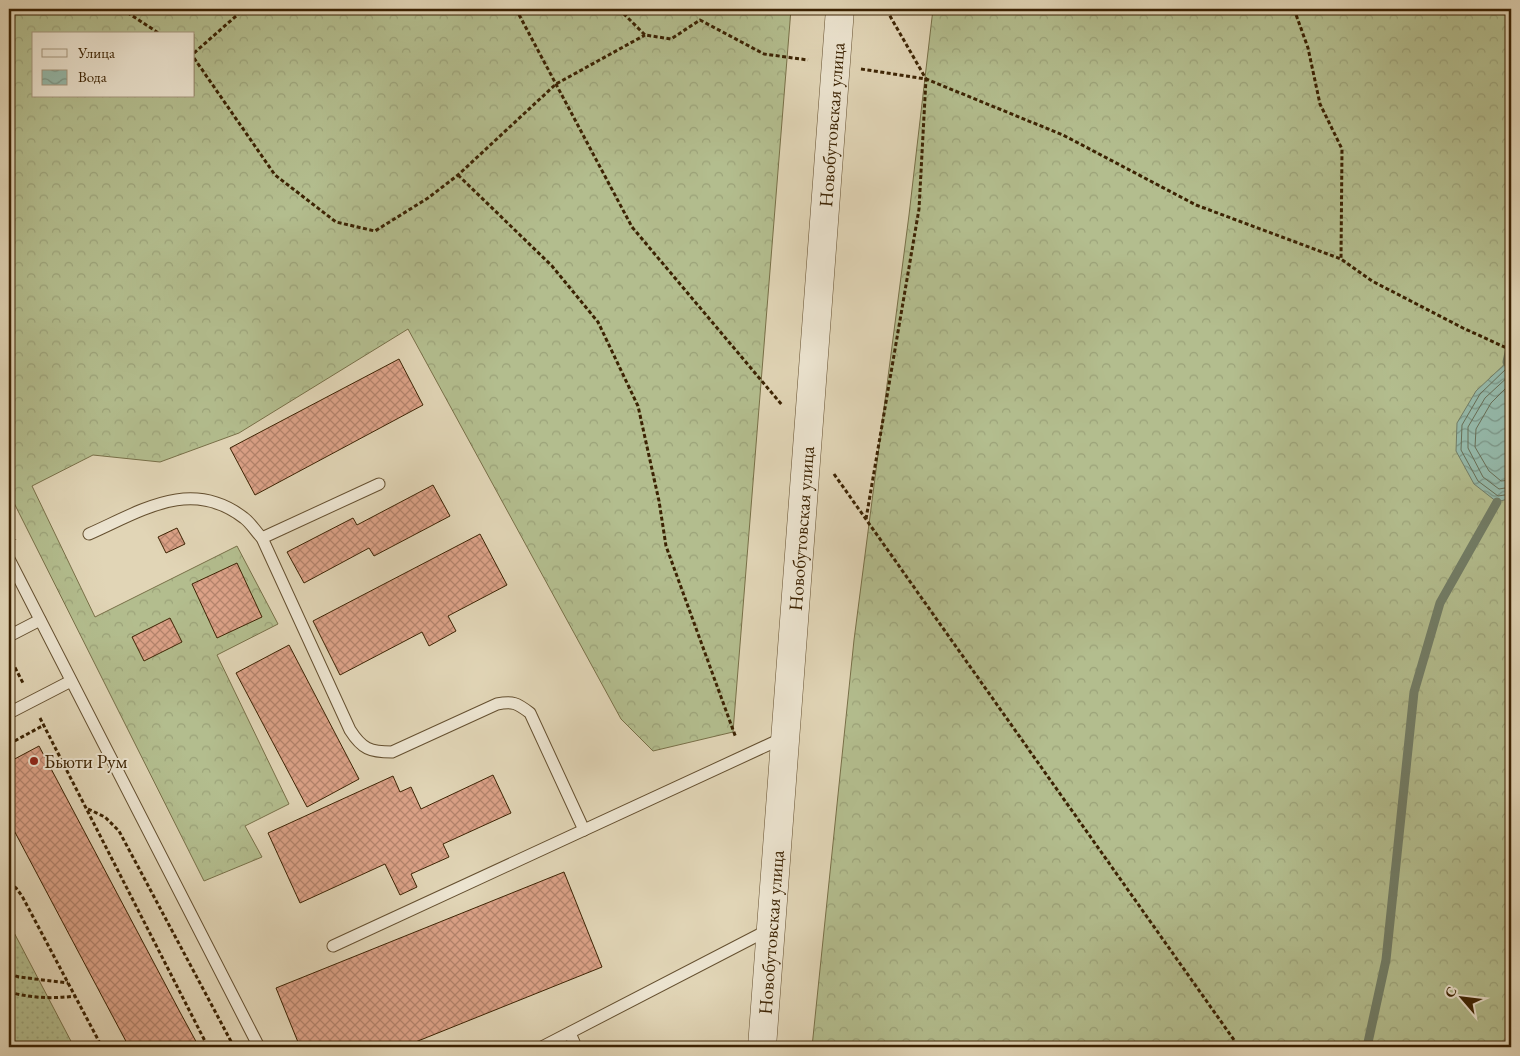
<svg xmlns="http://www.w3.org/2000/svg" width="1520" height="1056" font-family="'EB Garamond',serif">
  <style>
    .grass { fill: url(#grass-dots); stroke: #787048 }
    .forest { fill: url(#forest-crowns); stroke: #787048; fill-rule: evenodd }
    .water { fill: url(#water-waves); stroke: #717d67 }
    .lines { fill: none; stroke-linecap: round; stroke-linejoin: round }
    .shore { stroke: #686e56; stroke-width: 1 }
    .stream { stroke: #717d67; stroke-width: 9 }
    .building { fill: url(#building-cross-hatch); stroke: #3c2303 }
    .service-casing { stroke: #655030; stroke-width: 13 }
    .tertiary-casing { stroke: #655030; stroke-width: 29 }
    .path { stroke: #3c2303; stroke-width: 3; stroke-dasharray: 4 2.5; stroke-linecap: butt }
    .service { stroke: #ece4d0; stroke-width: 11 }
    .tertiary { stroke: #ece4d0; stroke-width: 28 }
    .poi-dot { fill: #8f2418; stroke: #ece4d0; stroke-width: 2 }
    .labels { text-anchor: middle; stroke-width: 4; stroke-linejoin: round; paint-order: stroke }
    .street-label { font-size: 19px; fill: #3c2303; stroke: #ece4d0 }
    .poi-label { font-size: 19px; fill: #3c2303; stroke: #ece4d0; text-anchor: start }
  </style>
  <defs>
    <pattern id="grass-dots" width="8" height="8" patternUnits="userSpaceOnUse" patternTransform="scale(1.25)"><rect width="8" height="8" fill="#b3bd8e"/><path d="M2 2h.1M6 6h.1" fill="none" stroke="#9ba279" stroke-width="1.8" stroke-linecap="round"/></pattern>
    <pattern id="forest-crowns" width="20" height="18" patternUnits="userSpaceOnUse" patternTransform="scale(1.25)"><rect width="20" height="18" fill="#b3bd8e"/><path d="M2 6a3 3 0 1 1 6 0M12 15a3 3 0 1 1 6 0" fill="none" stroke="#9ba279"/></pattern>
    <pattern id="water-waves" width="16" height="10" patternUnits="userSpaceOnUse" patternTransform="scale(1.25)"><rect width="16" height="10" fill="#95b9aa"/><path d="M0 5q4-4 8 0t8 0" fill="none" stroke="#7b9688"/></pattern>
    <pattern id="building-cross-hatch" width="8" height="8" patternUnits="userSpaceOnUse" patternTransform="scale(1.25)"><rect width="8" height="8" fill="#dca288"/><path d="M0 0l8 8M0 8l8-8" fill="none" stroke="#b4846d"/></pattern>
  </defs>
  <rect width="100%" height="100%" fill="#e1d5b6"/>
  <filter id="stains"><feTurbulence type="fractalNoise" baseFrequency=".004" numOctaves="4"/><feColorMatrix values="0 0 0 0 .2 0 0 0 0 .09 0 0 0 0 .02 0 0 0 .5 -.17"/></filter>
  <radialGradient id="worn" r=".72"><stop offset=".6" stop-color="#630" stop-opacity="0"/><stop offset="1" stop-color="#630" stop-opacity=".3"/></radialGradient>
  <path class="grass" d="M9,923L74,1047H9Z"/>
  <g class="forest">
    <path d="M9,9H791L733,732L653,751L621,719L408,329L239,433L160,462L93,455L32,486L95,617L237,546L278,624L217,655L289,804L245,826L262,857L204,881L9,493ZM34,34H194V96H34Z"/>
    <path d="M933,9H1511V1047H812L854,640L909,215Z"/>
  </g>
  <path class="water" d="M1507,362L1511,363V498L1497,502L1474,484L1456,451L1457,423L1476,391Z"/>
  <g class="lines">
    <g class="shore">
      <path d="M1511,368H1507L1480,394L1462,425L1461,450L1478,481L1498,496L1511,494"/>
      <path d="M1511,374L1485,398L1468,427V448L1483,477L1499,489L1511,487"/>
      <path d="M1511,383L1491,403L1476,429L1475,447L1489,471L1501,481L1511,480"/>
    </g>
    <g class="stream">
      <path d="M1507,362L1511,344"/>
      <path d="M1367,1047L1386,960L1414,692L1440,603L1497,502"/>
    </g>
  </g>
  <g class="building">
    <path d="M399,359L423,405L255,495L230,448Z"/>
    <path d="M433,485L450,516L374,556L369,548L304,583L287,552L353,518L357,525Z"/>
    <path d="M177,528L185,544L166,553L158,537Z"/>
    <path d="M480,534L507,585L448,616L456,631L429,646L422,632L340,675L313,621Z"/>
    <path d="M237,563L262,617L217,638L192,584Z"/>
    <path d="M170,618L182,642L144,661L132,637Z"/>
    <path d="M289,645L359,779L307,807L236,673Z"/>
    <path d="M39,746L181,1014L199,1047H129L71,938L9,821V762Z"/>
    <path d="M493,775L511,813L443,844L449,857L411,874L417,887L400,895L385,864L300,903L268,833L393,776L400,792L411,787L421,809Z"/>
    <path d="M564,872L602,967L403,1047H300L276,988Z"/>
  </g>
  <g class="lines">
    <defs>
      <g id="service">
        <path d="M89,534C141,511 191,477 244,518C251,523 256,532 262,538L350,730C362,749 370,752 392,752L497,704C513,701 517,703 530,713L584,830"/>
        <path d="M262,538L379,484"/>
        <path d="M9,559L259,1047"/>
        <path d="M9,636L40,620"/>
        <path d="M9,713L71,681"/>
        <path d="M333,946L783,738"/>
        <path d="M570,1033L576,1047"/>
        <path d="M542,1047L770,929"/>
      </g>
      <g id="tertiary">
        <path id="s1" d="M762,1047L840,9"/>
      </g>
    </defs>
    <use href="#service" class="service-casing"/>
    <use href="#tertiary" class="tertiary-casing"/>
    <g class="path">
      <path d="M122,9L160,34"/>
      <path d="M516,9L632,227L782,405"/>
      <path d="M619,9L645,35L671,39L700,20L764,54L808,60"/>
      <path d="M1294,9L1308,48L1320,104L1342,149L1341,259"/>
      <path d="M194,53L244,9"/>
      <path d="M194,58L275,175L336,222L375,231L428,198L458,175L556,84L645,35"/>
      <path d="M861,69L926,79L1063,135L1196,205L1341,259L1372,281L1463,328L1511,350"/>
      <path d="M458,175L552,266L598,322L638,406L659,501L666,546L736,738"/>
      <path d="M834,474L1239,1047"/>
      <path d="M866,519L919,209L926,79L886,9"/>
      <path d="M9,528L15,540"/>
      <path d="M1508,619L1511,613"/>
      <path d="M9,656L23,683"/>
      <path d="M40,718L208,1047"/>
      <path d="M9,744L44,725"/>
      <path d="M88,809L105,817L119,831L234,1047"/>
      <path d="M9,883L16,888L22,896L102,1047"/>
      <path d="M9,974L19,977L68,983"/>
      <path d="M9,992C31,998 52,999 75,996"/>
    </g>
    <use href="#service" class="service"/>
    <use href="#tertiary" class="tertiary"/>
  </g>
  <circle class="poi-dot" cx="34" cy="761" r="5"/>
  <g class="labels">
    <g class="street-label">
      <text dy="7" stroke="none"><textPath href="#s1" startOffset="925">Новобутовская улица</textPath></text>
      <text dy="7" stroke="none"><textPath href="#s1" startOffset="520">Новобутовская улица</textPath></text>
      <text dy="7" stroke="none"><textPath href="#s1" startOffset="115">Новобутовская улица</textPath></text>
    </g>
    <g class="poi-label">
      <text x="44" y="768">Бьюти Рум</text>
    </g>
  </g>
  <rect width="1520" height="1056" fill="none" stroke="#e1d5b6" stroke-width="30"/>
  <rect x="10" y="10" width="1500" height="1036" fill="none" stroke="#3c2303" stroke-width="2.5"/>
  <rect x="15" y="15" width="1490" height="1026" fill="none" stroke="#3c2303"/>
  <rect x="32" y="32" width="162" height="65" fill="#ece4d0" stroke="#a6977e"/>
  <rect x="42" y="49" width="25" height="8" fill="#ece4d0" stroke="#a6977e"/>
  <text x="78" y="58" font-size="15" fill="#3c2303">Улица</text>
  <rect x="42" y="70" width="25" height="15" fill="url(#water-waves)" stroke="#a6977e"/>
  <text x="78" y="82" font-size="15" fill="#3c2303">Вода</text>
  <g transform="translate(1462 998) rotate(298)" stroke="#ece4d0" stroke-width="4" paint-order="stroke">
  <path d="M0-4L9 19L0 12L-9 19Z" fill="#3c2303"/>
  <text y="-8" font-size="14" font-weight="bold" text-anchor="middle" fill="#3c2303">С</text>
  </g>
  <rect width="100%" height="100%" filter="url(#stains)"/>
  <rect width="100%" height="100%" fill="url(#worn)"/>
</svg>
